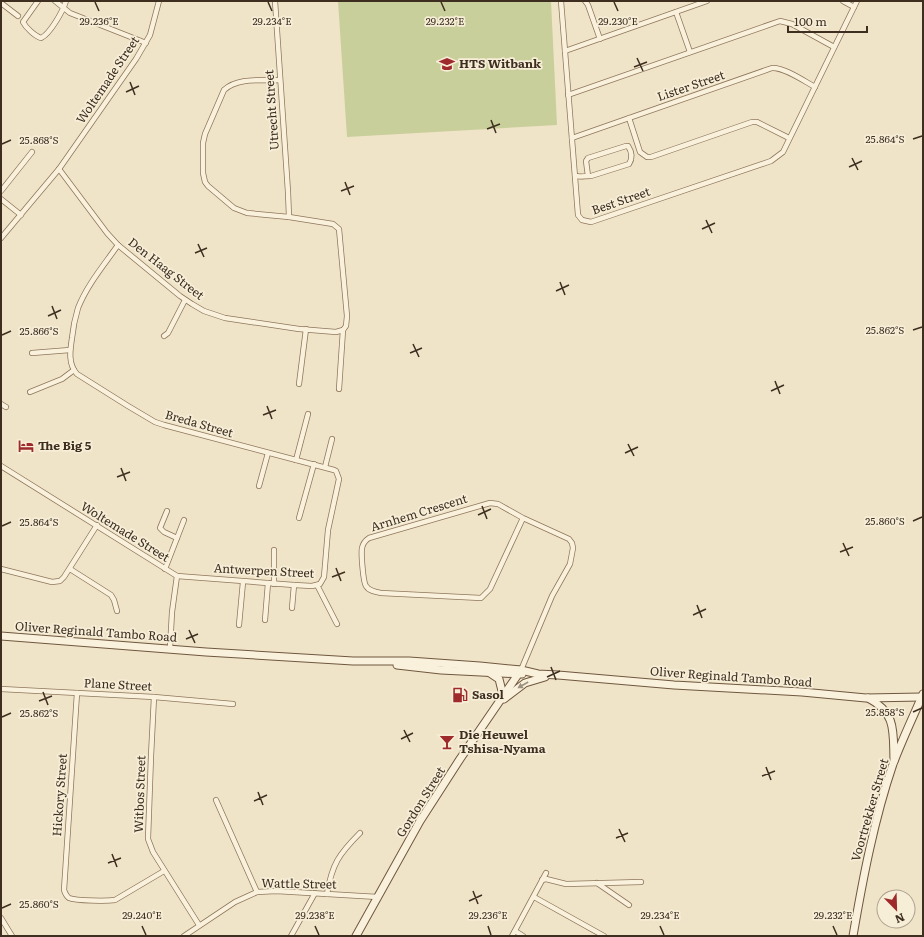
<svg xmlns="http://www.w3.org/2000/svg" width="924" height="937" font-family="Literata,serif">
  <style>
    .green { fill: #c9cf9b }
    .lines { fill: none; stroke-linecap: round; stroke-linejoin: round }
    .street-casing { stroke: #8d765c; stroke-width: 6 }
    .secondary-casing { stroke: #6f573f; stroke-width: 9 }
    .street { stroke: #faf1dc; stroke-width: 4.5 }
    .secondary { stroke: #faf1dc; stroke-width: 7 }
    .oneway { fill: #9c907e }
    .ticks { fill: none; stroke: #3d2e20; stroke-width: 1.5 }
    .labels { text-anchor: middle; stroke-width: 3.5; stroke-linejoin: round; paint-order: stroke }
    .poi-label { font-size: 12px; font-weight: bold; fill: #3d2e20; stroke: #f7eed8; text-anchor: start }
    .street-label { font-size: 12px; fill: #3d2e20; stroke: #f7eed8 }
    .ticks-label { font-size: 10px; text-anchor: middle; fill: #3d2e20; stroke: #f7eed8; stroke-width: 3.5; stroke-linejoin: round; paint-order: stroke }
  </style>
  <rect width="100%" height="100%" fill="#f0e4c8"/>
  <path class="green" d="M338,1H551L557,125L347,137Z"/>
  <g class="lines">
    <defs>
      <g id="street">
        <path d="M38,1L23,22C26,28 35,36 41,38C50,34 63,11 66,1"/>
        <path d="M55,1L70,13L146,43"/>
        <path d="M275,1L288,192L289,217"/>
        <path d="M561,1L578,215L582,220L591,222L771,161L783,152L857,1"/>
        <path d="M585,1L588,5L600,39"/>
        <path d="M843,1L854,7"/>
        <path d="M1,3L18,16"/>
        <path d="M676,12L690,52"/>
        <path d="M565,51L707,1"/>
        <path d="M280,80C262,81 238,77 224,90L205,134L203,143V173L205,182L208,186L234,208L247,213L289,217L333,224L339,229L347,316L346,326L343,330L339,389"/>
        <path d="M568,95L780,21L792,24L834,47"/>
        <path d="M629,118L640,152L647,157H651L752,122H757L789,138"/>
        <path d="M572,138L772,68C784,67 804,81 815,87"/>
        <path d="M59,169L107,233L118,245L180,296L192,304L204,311L225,318L299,329L336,332L343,330"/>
        <path d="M575,176C580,177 585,176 591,176L629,164C633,158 632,152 628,146H626L588,158L586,161L588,176"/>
        <path d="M1,191L32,152"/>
        <path d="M1,199L21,215"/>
        <path d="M1,238L59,169L136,59L150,35L159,1"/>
        <path d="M118,245C104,265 87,285 78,308C75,318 73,328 72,338C70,351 68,364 77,374L128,406L155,422L164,425L334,470L336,471L339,479L328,530L324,577L320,584L312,586L294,585L177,576"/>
        <path d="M164,336L168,333L185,300"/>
        <path d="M32,353L70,350"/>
        <path d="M299,384L306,329"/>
        <path d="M30,392L62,379L74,370"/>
        <path d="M1,404L6,407"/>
        <path d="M296,460L308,414"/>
        <path d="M1,466L177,576L172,612L170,648"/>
        <path d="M325,467L332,439"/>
        <path d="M259,486L268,453"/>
        <path d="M167,511L160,528L164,532L177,538"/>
        <path d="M299,518L314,464"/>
        <path d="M274,550V584"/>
        <path d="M1,569L52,582L60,581L64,577L97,525"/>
        <path d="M70,569L111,595L114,600L117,611"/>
        <path d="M165,569L184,520"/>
        <path d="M317,585L337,624"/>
        <path d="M292,608L294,585"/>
        <path d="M265,620L268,583"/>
        <path d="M239,625L243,582"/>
        <path d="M521,670L552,596L570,564L573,548L572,543L569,539L523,518L498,504L490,503L369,538C366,540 363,543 362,548C361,553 363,582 366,586C369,591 375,592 381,593L481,598L490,589L523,518"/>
        <path d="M1,689L154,697L233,704"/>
        <path d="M77,693L64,890C65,893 66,896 69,898C76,901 107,901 115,900L164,871"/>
        <path d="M154,697L151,756L148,839L153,852L199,925"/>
        <path d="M216,800L257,892"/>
        <path d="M542,880L546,879L566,884L641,882"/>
        <path d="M597,883L629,905"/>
        <path d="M327,894C332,864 339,854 360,833"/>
        <path d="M534,897L604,936"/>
        <path d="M1,918L12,936"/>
        <path d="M515,931L523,936"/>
        <path d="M184,936L235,902L257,892L276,891L378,897"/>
        <path d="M291,936L315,893"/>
        <path d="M512,936L546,873"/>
      </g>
      <g id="secondary">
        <path d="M1,636L206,652L353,661H409L480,666L521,670L538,674L558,675L674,685L802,692L866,698L922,697"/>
        <path d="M397,665L441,670L522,674"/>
        <path d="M490,673L499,679L503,695"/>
        <path d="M868,698C897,713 893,732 894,761"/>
        <path d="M504,699L525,683L545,677"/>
        <path d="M356,936L420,821L460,759L521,670"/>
        <path d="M853,936C863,878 874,820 893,764C902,740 913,717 923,694"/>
      </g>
    </defs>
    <use href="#street" class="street-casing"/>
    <use href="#secondary" class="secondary-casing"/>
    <use href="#street" class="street"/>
    <use href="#secondary" class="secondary"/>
  </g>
  <defs><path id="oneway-solid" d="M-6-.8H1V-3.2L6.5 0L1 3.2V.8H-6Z"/></defs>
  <use class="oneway" href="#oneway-solid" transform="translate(523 685) rotate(150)"/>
  <path class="ticks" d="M95,2L99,11M268,2L272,11M441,2L445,11M614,2L618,11M637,58L643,71M634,67L647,62M130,82L135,95M126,92L139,86M491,120L496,133M487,129L500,124M913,139L922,136M2,144L11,140M852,158L858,170M849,167L862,161M345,182L350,195M341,191L354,186M706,220L712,233M702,229L715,223M198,244L204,257M195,253L207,248M560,282L565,295M556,291L569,285M52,306L57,319M48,316L61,310M913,330L922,327M2,335L11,331M413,344L419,357M410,353L422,348M775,381L780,394M771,391L784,385M267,406L272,419M263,415L276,410M628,444L634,456M625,453L638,447M121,468L126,481M117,477L130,472M482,506L487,519M478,515L491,509M913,521L922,517M2,526L11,522M843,543L849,556M840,552L853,547M336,568L341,581M332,577L345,572M697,605L702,618M693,615L706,609M189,630L195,643M186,639L198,634M551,667L556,680M547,677L560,671M43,692L48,705M39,701L52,696M913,712L922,708M2,717L11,713M404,730L410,742M401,739L413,733M766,767L771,780M762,776L775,771M258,792L263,805M254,801L267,795M619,829L625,842M616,838L628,833M112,854L117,867M108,863L121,858M473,891L478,904M469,901L482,895M2,908L11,904M142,926L146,935M315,926L319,935M488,926L491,935M660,926L664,935M833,926L837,935"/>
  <defs>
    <symbol id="school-bare" viewBox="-9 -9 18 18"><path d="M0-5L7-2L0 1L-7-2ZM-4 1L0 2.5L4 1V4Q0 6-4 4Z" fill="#9e2a2b" stroke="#f7eed8" stroke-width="2.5" paint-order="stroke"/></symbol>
    <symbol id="hotel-bare" viewBox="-9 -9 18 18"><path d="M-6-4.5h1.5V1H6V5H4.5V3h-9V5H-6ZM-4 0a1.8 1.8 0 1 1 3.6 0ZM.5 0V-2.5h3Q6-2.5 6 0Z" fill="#9e2a2b" stroke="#f7eed8" stroke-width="2.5" paint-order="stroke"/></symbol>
    <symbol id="fuel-bare" viewBox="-9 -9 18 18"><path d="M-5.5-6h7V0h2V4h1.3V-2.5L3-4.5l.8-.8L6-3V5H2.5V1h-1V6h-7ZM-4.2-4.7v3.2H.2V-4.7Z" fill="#9e2a2b" stroke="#f7eed8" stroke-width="2.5" paint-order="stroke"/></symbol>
    <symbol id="bar-bare" viewBox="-9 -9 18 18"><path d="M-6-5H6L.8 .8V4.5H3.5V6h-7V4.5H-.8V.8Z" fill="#9e2a2b" stroke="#f7eed8" stroke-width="2.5" paint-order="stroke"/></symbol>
  </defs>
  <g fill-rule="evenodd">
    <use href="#school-bare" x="436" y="53" width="22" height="22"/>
    <use href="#hotel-bare" x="15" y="435" width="22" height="22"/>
    <use href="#fuel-bare" x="449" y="684" width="22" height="22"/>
    <use href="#bar-bare" x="436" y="731" width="22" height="22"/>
  </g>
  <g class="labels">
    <g class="poi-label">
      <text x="459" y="68">HTS Witbank</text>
      <text x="38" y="450">The Big 5</text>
      <text x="472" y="699">Sasol</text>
      <text x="459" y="739">Die Heuwel<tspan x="459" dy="14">Tshisa-Nyama</tspan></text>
    </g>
    <g class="street-label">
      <text transform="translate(108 80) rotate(-56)" y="4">Woltemade Street</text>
      <text transform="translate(691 86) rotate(-19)" y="4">Lister Street</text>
      <text transform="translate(272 110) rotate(-94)" y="4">Utrecht Street</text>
      <text transform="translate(621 201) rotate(-19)" y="4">Best Street</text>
      <text transform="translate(166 269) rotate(38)" y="4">Den Haag Street</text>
      <text transform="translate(199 424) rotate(16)" y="4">Breda Street</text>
      <text transform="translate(419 513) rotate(-17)" y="4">Arnhem Crescent</text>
      <text transform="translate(125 532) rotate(32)" y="4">Woltemade Street</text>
      <text transform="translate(264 571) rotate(3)" y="4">Antwerpen Street</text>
      <text transform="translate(96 632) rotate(4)" y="4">Oliver Reginald Tambo Road</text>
      <text transform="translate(731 677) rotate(4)" y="4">Oliver Reginald Tambo Road</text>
      <text transform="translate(118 685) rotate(3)" y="4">Plane Street</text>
      <text transform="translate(140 794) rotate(-88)" y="4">Witbos Street</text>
      <text transform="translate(60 795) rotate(-86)" y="4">Hickory Street</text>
      <text transform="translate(421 802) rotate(-58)" y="4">Gordon Street</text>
      <text transform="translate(870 810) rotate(-74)" y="4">Voortrekker Street</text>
      <text transform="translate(299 884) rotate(1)" y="4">Wattle Street</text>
    </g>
  </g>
  <g class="ticks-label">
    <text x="99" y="25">29.236°E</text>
    <text x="272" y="25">29.234°E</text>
    <text x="445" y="25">29.232°E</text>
    <text x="618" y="25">29.230°E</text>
    <text x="885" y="143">25.864°S</text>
    <text x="39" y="144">25.868°S</text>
    <text x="885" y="334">25.862°S</text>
    <text x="39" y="335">25.866°S</text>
    <text x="885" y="525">25.860°S</text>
    <text x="39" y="526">25.864°S</text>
    <text x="885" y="716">25.858°S</text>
    <text x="39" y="717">25.862°S</text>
    <text x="39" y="908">25.860°S</text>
    <text x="142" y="919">29.240°E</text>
    <text x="315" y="919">29.238°E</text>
    <text x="488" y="919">29.236°E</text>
    <text x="660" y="919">29.234°E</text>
    <text x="833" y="919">29.232°E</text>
  </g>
  <rect width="924" height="937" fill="none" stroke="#3d2e20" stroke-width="4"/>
  <g transform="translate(896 909) rotate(157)"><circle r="19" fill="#f7eed8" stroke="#ada18e"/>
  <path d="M0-3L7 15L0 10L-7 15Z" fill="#9e2a2b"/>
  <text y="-6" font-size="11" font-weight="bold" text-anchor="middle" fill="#3d2e20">N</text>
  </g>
  <path d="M788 26v6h79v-6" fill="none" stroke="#3d2e20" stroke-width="2"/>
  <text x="794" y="26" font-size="12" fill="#3d2e20" stroke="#f7eed8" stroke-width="3" paint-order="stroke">100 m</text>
</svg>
